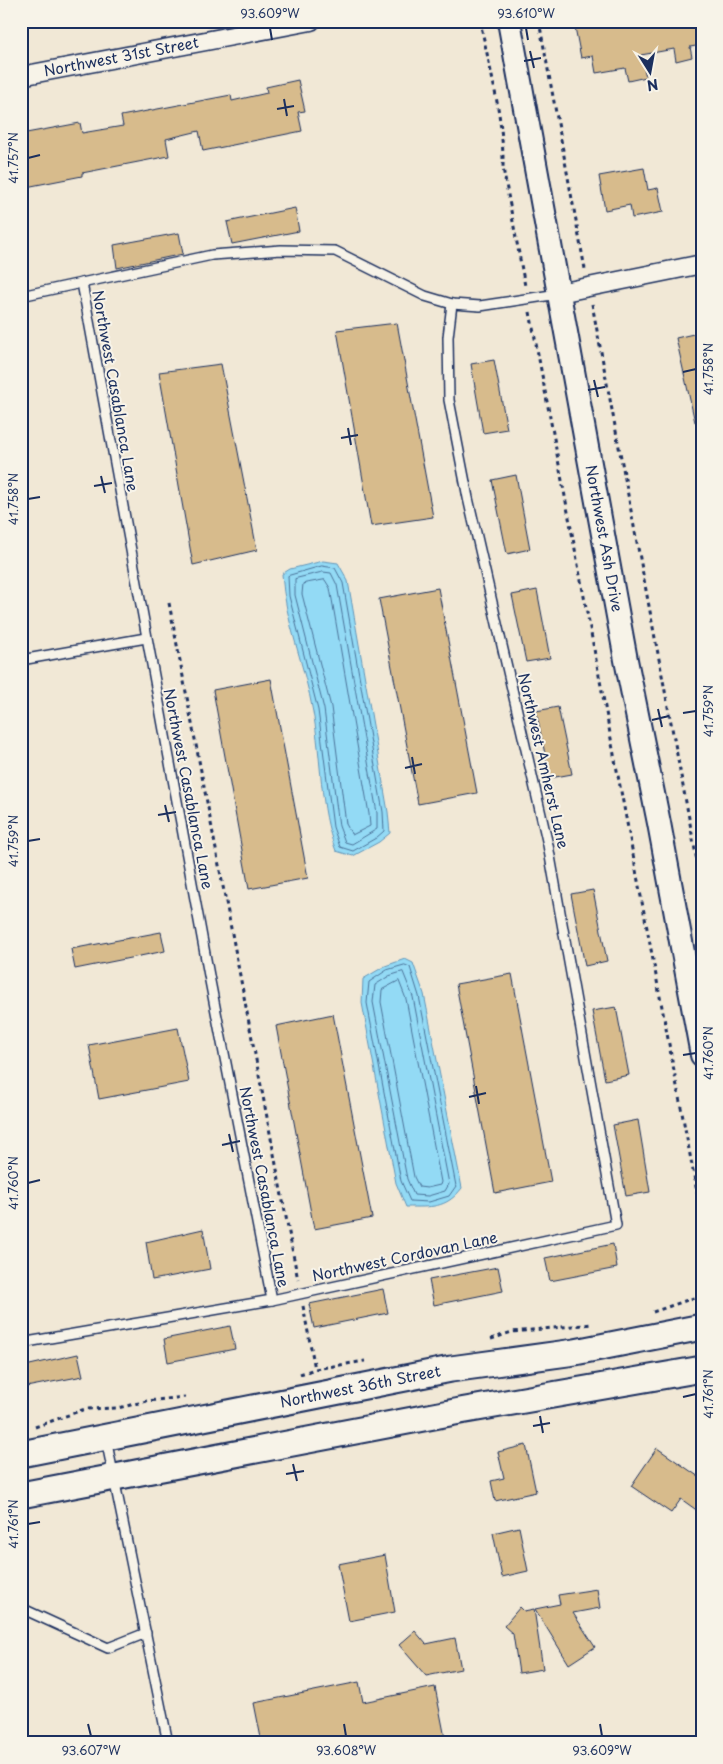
<svg xmlns="http://www.w3.org/2000/svg" width="723" height="1764" font-family="'Playpen Sans',sans-serif">
  <style>
    .water { fill: #93daf5; stroke: #6396b9 }
    .lines { fill: none; stroke-linecap: round; stroke-linejoin: round }
    .shore { stroke: #4b739a; stroke-width: 1 }
    .building { fill: #d7bb8c; stroke: #1b2f5e }
    .service-casing { stroke: #1b2f5e; stroke-width: 12 }
    .minor-casing { stroke: #1b2f5e; stroke-width: 21 }
    .tertiary-casing { stroke: #1b2f5e; stroke-width: 26 }
    .secondary-casing { stroke: #1b2f5e; stroke-width: 29 }
    .path { stroke: #1b2f5e; stroke-width: 3; stroke-dasharray: 4 4; stroke-linecap: butt }
    .service { stroke: #f7f3e8; stroke-width: 9 }
    .minor { stroke: #f7f3e8; stroke-width: 18 }
    .tertiary { stroke: #f7f3e8; stroke-width: 22 }
    .secondary { stroke: #f7f3e8; stroke-width: 25 }
    .ticks { fill: none; stroke: #1b2f5e; stroke-width: 2 }
    .labels { text-anchor: middle; stroke-width: 4; stroke-linejoin: round; paint-order: stroke }
    .street-label { font-size: 15px; fill: #1b2f5e; stroke: #f7f3e8 }
    .neatline { fill: none; stroke: #1b2f5e; stroke-width: 2 }
    .ticks-label { font-size: 12px; text-anchor: middle; fill: #1b2f5e }
  </style>
  <rect width="100%" height="100%" fill="#f1e8d6"/>
  <filter id="ink" filterUnits="userSpaceOnUse"><feTurbulence type="fractalNoise" baseFrequency=".02" numOctaves="2"/><feDisplacementMap in="SourceGraphic" scale="10" xChannelSelector="R" yChannelSelector="G"/><feConvolveMatrix kernelMatrix="1 2 1 2 8 2 1 2 1" color-interpolation-filters="sRGB"/></filter>
  <g filter="url(#ink)">
    <g class="water">
      <path d="M323,561L338,563L348,581L388,812L390,833L379,842L353,856L336,851C319,807 322,759 313,712C305,665 285,622 282,574L290,569Z"/>
      <path d="M405,959L413,963L424,994L462,1188C446,1209 431,1207 406,1207L396,1183L362,1003L363,979L385,966Z"/>
    </g>
    <g class="lines">
      <g class="shore">
        <path d="M322,566L335,568L343,583L383,812L384,831L376,838L353,851L340,847L333,827L318,710L289,596L288,576Z"/>
        <path d="M323,572L331,573L337,585L377,813V829L352,844L345,842L339,826L324,709L295,595V579Z"/>
        <path d="M325,580L330,588L369,814L370,826L352,835L346,824L331,707L302,594L303,584Z"/>
        <path d="M405,965L410,967L419,996L456,1186L449,1196L429,1202L410,1201L401,1181L367,1003L369,982L387,970Z"/>
        <path d="M403,972L413,997L449,1184L445,1191L428,1196L414,1195L407,1179L373,1002L375,985L389,976Z"/>
        <path d="M399,981L406,999L441,1182L440,1185L427,1188L419,1187L414,1177L381,1002L382,990Z"/>
      </g>
    </g>
    <g class="building">
      <path d="M606,21H616L617,24L632,21H702V45L690,47L692,57L676,61L674,49L641,55L646,77L628,81L625,68L596,73L593,56L581,58L575,27Z"/>
      <path d="M298,80L305,111L298,112L302,131L203,151L199,131L166,139L169,156L82,173V176L21,188V134L80,123L82,133L123,126L121,116L231,95L232,101L267,93L266,87Z"/>
      <path d="M644,168L648,190L658,188L663,212L632,218L630,205L605,210L599,176Z"/>
      <path d="M295,208L299,231L232,244L227,222Z"/>
      <path d="M179,233L183,254L117,268L114,245Z"/>
      <path d="M397,323L433,517L371,526L337,330Z"/>
      <path d="M702,332V422H695L676,338Z"/>
      <path d="M494,360L507,429L483,433L471,364Z"/>
      <path d="M221,364L257,550L193,565L159,372Z"/>
      <path d="M516,475L530,549L507,554L492,480Z"/>
      <path d="M438,588L477,793L418,804L379,599Z"/>
      <path d="M537,590L550,658L526,662L512,595Z"/>
      <path d="M271,679L308,878L249,889L213,690Z"/>
      <path d="M558,707L572,774L550,778L536,711Z"/>
      <path d="M593,890L607,961L585,966L571,894Z"/>
      <path d="M161,932L165,951L75,969L71,949Z"/>
      <path d="M512,974L551,1182L495,1193L456,984Z"/>
      <path d="M616,1007L629,1075L605,1080L592,1011Z"/>
      <path d="M333,1014L372,1218L314,1229L276,1026Z"/>
      <path d="M178,1028L189,1082L99,1099L89,1045Z"/>
      <path d="M638,1120L650,1192L626,1196L613,1125Z"/>
      <path d="M203,1229L210,1269L152,1280L146,1242Z"/>
      <path d="M613,1244L617,1268L550,1281L545,1258Z"/>
      <path d="M498,1267L503,1291L434,1305L429,1280Z"/>
      <path d="M383,1289L388,1313L314,1328L309,1304Z"/>
      <path d="M230,1326L235,1349L168,1362L164,1339Z"/>
      <path d="M78,1354L83,1376L21,1388V1367Z"/>
      <path d="M526,1445L536,1492L495,1501L491,1481L504,1478L498,1452Z"/>
      <path d="M657,1448L702,1479V1514L681,1499L671,1513L631,1486Z"/>
      <path d="M519,1527L528,1571L502,1577L493,1533Z"/>
      <path d="M385,1555L395,1612L349,1621L338,1564Z"/>
      <path d="M597,1589L600,1608L573,1613L595,1647L569,1664L535,1609L560,1604L558,1595Z"/>
      <path d="M520,1607L524,1611L534,1609L543,1669L519,1673L513,1634L504,1626Z"/>
      <path d="M415,1631L426,1644L455,1638L461,1669L426,1676L399,1645Z"/>
      <path d="M359,1682L363,1702L435,1687L446,1743H262L254,1703Z"/>
    </g>
    <g class="lines">
      <defs>
        <g id="service">
          <path d="M82,283L210,981L272,1300"/>
          <path d="M21,296L212,255L281,250L335,251L425,296L452,304L480,306L558,294"/>
          <path d="M21,660L146,638"/>
          <path d="M21,1343L272,1300L616,1225L548,845L468,498L449,400L448,337L452,304"/>
          <path d="M106,1439L168,1743"/>
          <path d="M21,1608L108,1648L146,1633"/>
        </g>
        <g id="minor">
          <path id="s1" d="M21,76L311,21"/>
          <path d="M559,293L702,264"/>
        </g>
        <g id="tertiary">
          <path id="s2" d="M509,21L626,660L659,823L702,1055"/>
        </g>
        <g id="secondary">
          <path id="s3" d="M21,1454L451,1369L575,1352L702,1327"/>
          <path d="M21,1495L460,1411L702,1369"/>
        </g>
      </defs>
      <use href="#service" class="service-casing"/>
      <use href="#minor" class="minor-casing"/>
      <use href="#tertiary" class="tertiary-casing"/>
      <use href="#secondary" class="secondary-casing"/>
      <g class="path">
        <path d="M480,21C490,70 504,119 503,168L525,286"/>
        <path d="M539,21L585,269"/>
        <path d="M592,304L702,887"/>
        <path d="M530,312L702,1218"/>
        <path d="M169,603L298,1280"/>
        <path d="M303,1306L315,1369"/>
        <path d="M653,1312L702,1295"/>
        <path d="M491,1339L512,1332L593,1324"/>
        <path d="M300,1374L315,1369L365,1361"/>
        <path d="M35,1427L85,1409L118,1408L147,1401L185,1397"/>
      </g>
      <use href="#service" class="service"/>
      <use href="#minor" class="minor"/>
      <use href="#tertiary" class="tertiary"/>
      <use href="#secondary" class="secondary"/>
    </g>
  </g>
  <path class="ticks" d="M270,28L272,40M526,28L528,40M530,51L534,68M524,61L541,58M284,99L287,116M277,109L294,106M28,158L40,155M683,372L696,369M594,380L598,397M588,390L605,387M348,428L351,445M341,438L358,435M101,476L105,493M94,486L112,483M28,499L40,497M658,709L662,727M683,713L696,711M652,720L669,716M412,757L415,774M405,768L422,764M165,805L169,822M158,815L176,812M28,841L40,839M683,1055L696,1053M476,1086L479,1104M469,1097L486,1093M229,1134L233,1152M222,1145L240,1141M28,1183L40,1180M683,1397L696,1394M540,1416L543,1433M533,1426L550,1423M293,1464L297,1481M286,1474L304,1471M28,1524L40,1522M88,1724L91,1736M344,1724L346,1736M600,1724L602,1736"/>
  <g class="labels">
    <g class="street-label">
      <text dy="5" stroke="none"><textPath href="#s1" startOffset="102">Northwest 31st Street</textPath></text>
      <text transform="translate(115 391) rotate(80)" y="5">Northwest Casablanca Lane</text>
      <text dy="5" stroke="none"><textPath href="#s2" startOffset="526">Northwest Ash Drive</textPath></text>
      <text transform="translate(543 761) rotate(77)" y="5">Northwest Amherst Lane</text>
      <text transform="translate(188 789) rotate(79)" y="5">Northwest Casablanca Lane</text>
      <text transform="translate(264 1187) rotate(79)" y="5">Northwest Casablanca Lane</text>
      <text transform="translate(405 1257) rotate(-12)" y="5">Northwest Cordovan Lane</text>
      <text dy="5" stroke="none"><textPath href="#s3" startOffset="346">Northwest 36th Street</textPath></text>
    </g>
  </g>
  <rect width="723" height="1764" fill="none" stroke="#f7f3e8" stroke-width="55"/>
  <g transform="translate(650 72) rotate(169)" stroke="#f7f3e8" stroke-width="4" paint-order="stroke">
  <path d="M0-4L9 19L0 12L-9 19Z" fill="#1b2f5e"/>
  <text y="-8" font-size="14" font-weight="bold" text-anchor="middle" fill="#1b2f5e">N</text>
  </g>
  <rect x="28" y="28" width="668" height="1708" class="neatline"/>
  <g class="ticks-label">
    <text x="270" y="18">93.609°W</text>
    <text x="526" y="18">93.610°W</text>
    <text transform="translate(14 158) rotate(-90)" y="4">41.757°N</text>
    <text transform="translate(709 369) rotate(-90)" y="4">41.758°N</text>
    <text transform="translate(14 499) rotate(-90)" y="4">41.758°N</text>
    <text transform="translate(709 711) rotate(-90)" y="4">41.759°N</text>
    <text transform="translate(14 841) rotate(-90)" y="4">41.759°N</text>
    <text transform="translate(709 1053) rotate(-90)" y="4">41.760°N</text>
    <text transform="translate(14 1183) rotate(-90)" y="4">41.760°N</text>
    <text transform="translate(709 1394) rotate(-90)" y="4">41.761°N</text>
    <text transform="translate(14 1524) rotate(-90)" y="4">41.761°N</text>
    <text x="91" y="1755">93.607°W</text>
    <text x="346" y="1755">93.608°W</text>
    <text x="602" y="1755">93.609°W</text>
  </g>
</svg>
